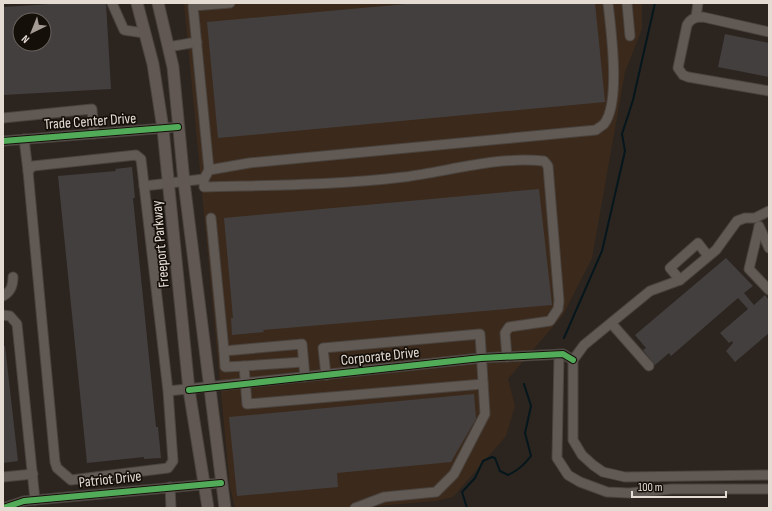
<svg xmlns="http://www.w3.org/2000/svg" width="772" height="511" font-family="'Sofia Sans Condensed',sans-serif">
  <style>
    .built { fill: #3b2a1b }
    .lines { fill: none; stroke-linecap: round; stroke-linejoin: round }
    .stream { stroke: #05161c; stroke-width: 2 }
    .building { fill: #433f3f; fill-rule: evenodd }
    .minor-casing { stroke: #4a433e; stroke-width: 11 }
    .major-casing { stroke: #4a433e; stroke-width: 13 }
    .minor { stroke: #605954; stroke-width: 9 }
    .major { stroke: #615753; stroke-width: 11 }
    .cycleway-casing { stroke: #150f0a; stroke-width: 8 }
    .cycleway { stroke: #51ab58; stroke-width: 6 }
    .labels { text-anchor: middle; stroke-width: 3.5; stroke-linejoin: round; paint-order: stroke }
    .street-label { font-size: 15px; fill: #e4dbd3; stroke: #150f0a }
  </style>
  <rect width="100%" height="100%" fill="#2c251f"/>
  <path class="built" d="M184,3H642V29L625,72L592,258L563,315L508,379L515,406L506,436L453,497L436,501L377,506L373,508H235L230,487Z"/>
  <g class="lines">
    <g class="stream">
      <path d="M564,338L602,251L625,151L622,134L633,100L655,3"/>
      <path d="M467,508L462,492L475,478L483,461L492,457L495,458L500,471L508,475C517,471 525,464 531,456L525,433L531,406L524,384"/>
    </g>
  </g>
  <g class="building">
    <path d="M66,3H106L111,89L3,95V7ZM20,20H44V44H20Z"/>
    <path d="M417,3H595L605,102L218,138L207,22Z"/>
    <path d="M725,34L769,43V77L718,67Z"/>
    <path d="M132,167L135,198H133L156,427H158L161,458L144,459V457L87,463L58,176L116,171L115,169Z"/>
    <path d="M539,189L552,305L263,330L264,332L232,335L231,318H233L224,218Z"/>
    <path d="M726,258L753,286L744,293L754,305L765,295L769,300V333L735,362L726,351L733,343L732,341L729,343L720,333L748,309L738,298L671,356L669,353L655,365L643,350L646,348L635,335Z"/>
    <path d="M5,346L18,461L3,463V347Z"/>
    <path d="M474,394L476,419L451,462L337,473L338,487L237,496L229,417Z"/>
  </g>
  <g class="lines">
    <defs>
      <g id="minor">
        <path d="M112,3L124,30L144,33"/>
        <path d="M627,3L630,36"/>
        <path d="M696,17L698,3"/>
        <path d="M769,32L703,17C696,17 691,18 687,25L678,68L683,75L688,77L769,91"/>
        <path d="M168,47L197,42"/>
        <path d="M3,118L92,109L94,134"/>
        <path d="M24,139L28,171"/>
        <path d="M3,141L178,127"/>
        <path d="M209,170L193,6L230,3"/>
        <path d="M144,186L204,179"/>
        <path d="M769,211L755,218H745L737,221L716,250L680,280L650,291L584,345L573,360V440L582,455L593,465L603,472L625,477L769,475"/>
        <path d="M211,218L224,351"/>
        <path d="M759,226L769,248"/>
        <path d="M759,227L749,269L769,290"/>
        <path d="M680,280L670,268L698,243L708,256"/>
        <path d="M3,296C11,292 13,286 13,277"/>
        <path d="M3,315L10,316L17,324L35,500"/>
        <path d="M611,323L649,366"/>
        <path d="M559,355L557,458L568,475L580,482L607,492L629,493L672,489H769"/>
        <path d="M507,357L505,333L509,327L550,321L558,309L559,301L548,166L544,161C498,156 450,171 404,177C338,185 270,185 204,187V179L209,170L249,163L596,130C598,128 602,126 604,124C621,103 611,30 608,3"/>
        <path d="M244,366L303,362"/>
        <path d="M326,375L323,348L480,334L485,414L454,474L436,492L384,497L355,508"/>
        <path d="M305,377L302,344L224,351L225,367L244,366L247,404L483,384"/>
        <path d="M168,391L141,159L136,155L33,166L28,171L55,462L57,468L71,480L168,468L173,461L168,391L481,358L563,354L573,360"/>
        <path d="M3,477L33,474"/>
        <path d="M170,487L171,508"/>
        <path d="M3,508L24,501L221,483"/>
      </g>
      <g id="major">
        <path d="M137,3L153,64L163,129L189,390L208,508"/>
        <path d="M158,3L173,67L184,182L225,508"/>
      </g>
    </defs>
    <use href="#minor" class="minor-casing"/>
    <use href="#major" class="major-casing"/>
    <use href="#minor" class="minor"/>
    <use href="#major" class="major"/>
    <defs>
      <g id="cycleway">
        <path d="M3,141L178,127"/>
        <path d="M189,390L481,358L563,354L573,360"/>
        <path d="M3,508L24,501L221,483"/>
      </g>
    </defs>
    <use href="#cycleway" class="cycleway-casing"/>
    <use href="#cycleway" class="cycleway"/>
  </g>
  <g class="labels">
    <g class="street-label">
      <text transform="translate(90 121) rotate(-4)" y="5">Trade Center Drive</text>
      <text transform="translate(160 244) rotate(-95)" y="5">Freeport Parkway</text>
      <text transform="translate(380 356) rotate(-6)" y="5">Corporate Drive</text>
      <text transform="translate(110 479) rotate(-6)" y="5">Patriot Drive</text>
    </g>
  </g>
  <rect width="772" height="511" fill="none" stroke="#e4dbd3" stroke-width="8"/>
  <g transform="translate(32 32) rotate(223)"><circle r="19" fill="#150f0a" stroke="#68615a"/>
  <path d="M0-3L7 15L0 10L-7 15Z" fill="#a49b94"/>
  <text y="-6" font-size="11" font-weight="bold" text-anchor="middle" fill="#e4dbd3">N</text>
  </g>
  <path d="M632 491v6h94v-6" fill="none" stroke="#e4dbd3" stroke-width="2"/>
  <text x="638" y="491" font-size="12" fill="#e4dbd3" stroke="#150f0a" stroke-width="3" paint-order="stroke">100 m</text>
</svg>
